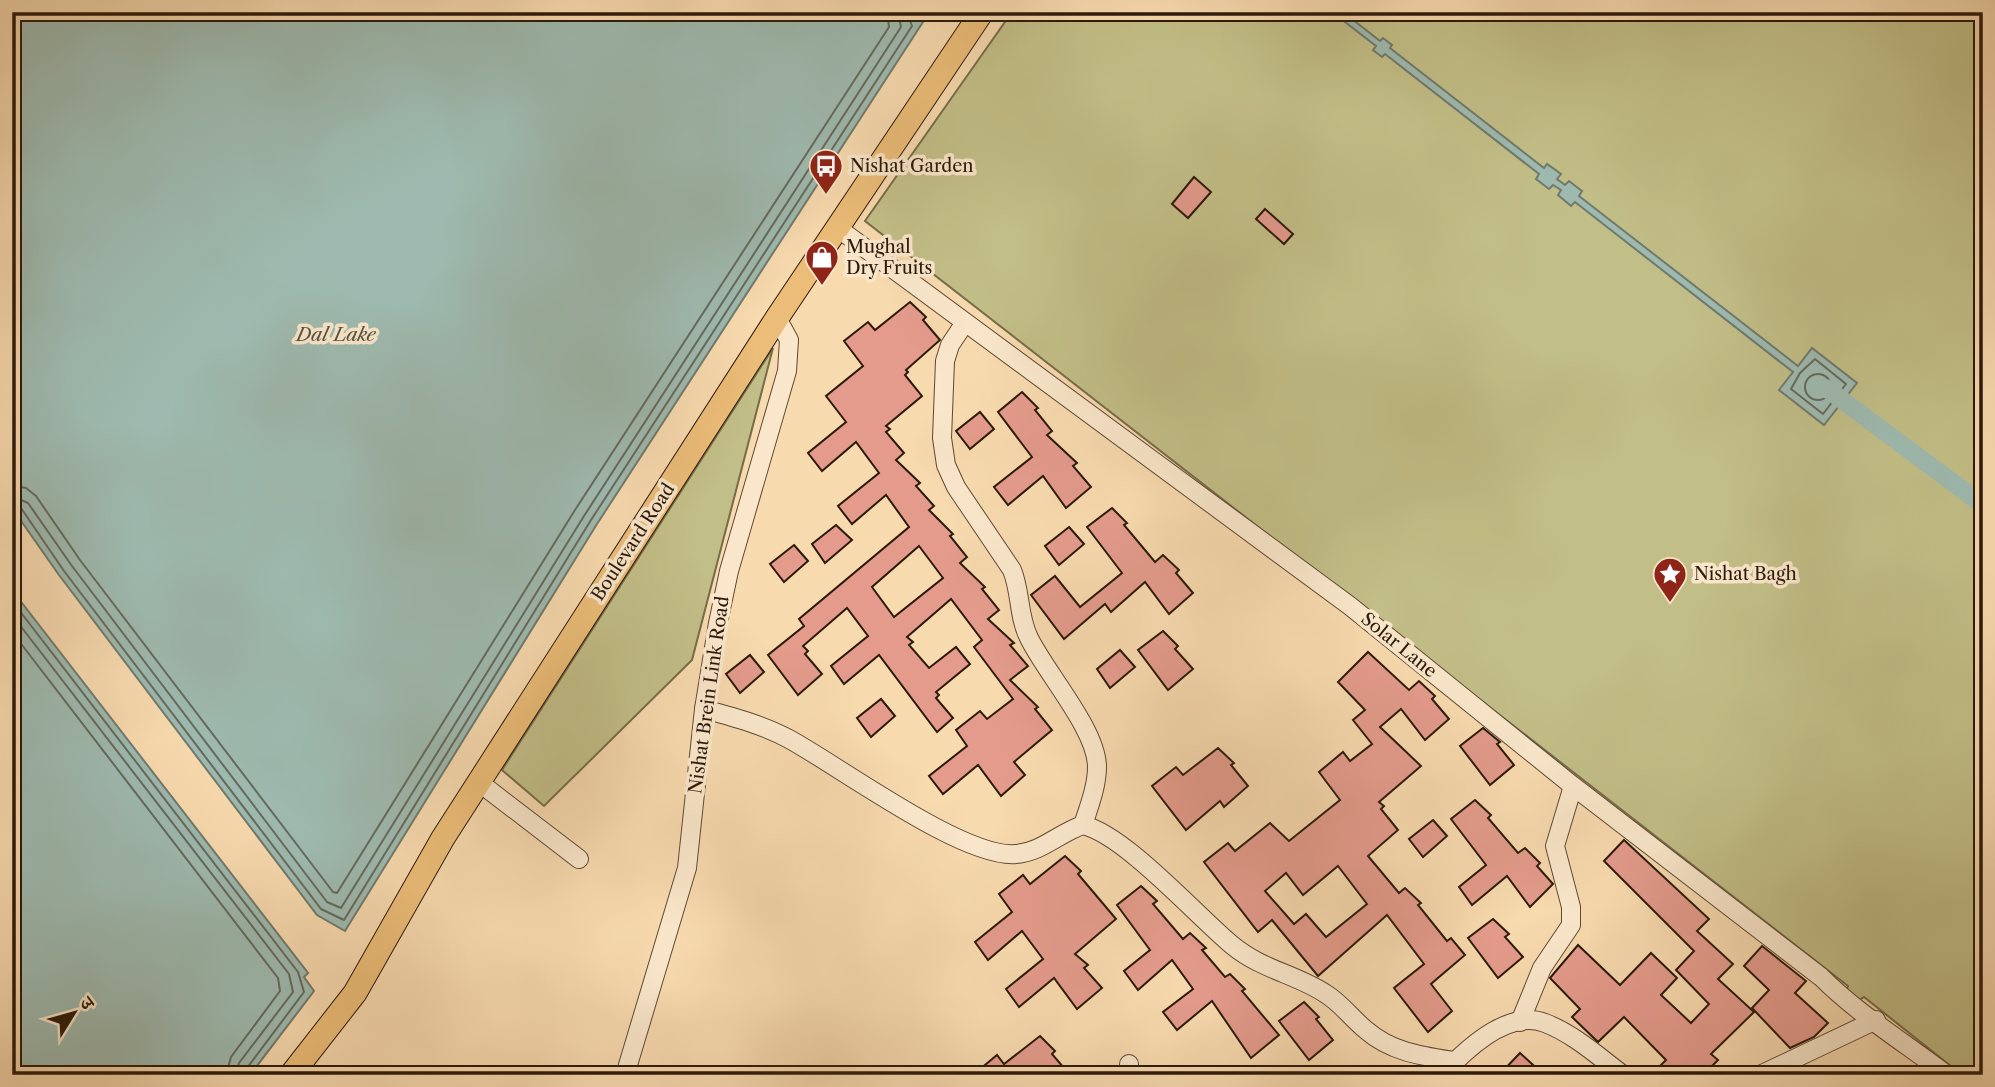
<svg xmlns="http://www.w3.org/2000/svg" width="1995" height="1087" font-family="'Libre Caslon Text','Noto Serif Devanagari',serif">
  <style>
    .green { fill: #c2be87; stroke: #766c49; stroke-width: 2 }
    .water { fill: #9ebab0; stroke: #707a6e; stroke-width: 2 }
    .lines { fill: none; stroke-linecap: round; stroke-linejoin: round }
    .shore { stroke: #646a5e; stroke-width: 2 }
    .canal { stroke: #9ebab0; stroke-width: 18 }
    .building { fill: #e49b8c; stroke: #2b190b; stroke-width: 2; fill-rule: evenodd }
    .minor-casing { stroke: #5e4934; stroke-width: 20 }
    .major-casing { stroke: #2b190b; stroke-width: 25 }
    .minor { stroke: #fae7cb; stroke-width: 18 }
    .major { stroke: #ecbd78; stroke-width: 23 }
    .labels { text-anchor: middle; stroke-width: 7; stroke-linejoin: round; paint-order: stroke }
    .poi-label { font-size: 18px; fill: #2b190b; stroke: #fae7cb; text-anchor: start }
    .street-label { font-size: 18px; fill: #2b190b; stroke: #fae7cb }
    .water-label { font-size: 19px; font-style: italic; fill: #535145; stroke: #fae7cb }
  </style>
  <rect width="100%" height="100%" fill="#f8daaf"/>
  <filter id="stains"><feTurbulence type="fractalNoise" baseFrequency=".00286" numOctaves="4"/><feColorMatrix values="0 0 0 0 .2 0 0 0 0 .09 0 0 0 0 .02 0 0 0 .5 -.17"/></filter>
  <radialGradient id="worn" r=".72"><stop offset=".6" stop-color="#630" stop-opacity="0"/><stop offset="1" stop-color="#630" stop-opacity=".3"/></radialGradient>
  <g class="green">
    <path d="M1012,12H1983V1075H1962L1864,997L1858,1001L1845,993L1848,986L865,221Z"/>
    <path d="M773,348L692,660L544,806L502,770Z"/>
  </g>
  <g class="water">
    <path d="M12,12H910L923,22L597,524L345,931L317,915L59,575L12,508Z"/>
    <path d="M1332,12H1343L1380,41L1383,38L1392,45L1390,48L1544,168L1547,164L1561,174L1557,179L1565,185L1569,181L1582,191L1579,196L1798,366L1812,348L1857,383L1824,425L1779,390L1793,372L1575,202L1571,206L1558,195L1561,190L1553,185L1549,189L1536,179L1539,174L1385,54L1382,57L1373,50L1376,46Z"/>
    <path d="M12,590L308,973L304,977L314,991L250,1075H12Z"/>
  </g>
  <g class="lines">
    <g class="shore">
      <path d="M1815,359L1846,384L1823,414L1791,389L1800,373Z"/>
      <circle cx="1818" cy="387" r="13"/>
      <path d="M12,485L26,488L36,496L80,560L333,892L337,893L575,510L889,27L887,12"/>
      <path d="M12,496L28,503L72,566L327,902L341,908L584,516L901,27L898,12"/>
      <path d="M12,505L21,508L64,571L321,909L344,920L591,520L912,26L907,12"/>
      <path d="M12,601L298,972L304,992L247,1068L245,1075"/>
      <path d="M12,615L289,974L293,992L239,1063L236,1075"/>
      <path d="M12,632L278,978L280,991L231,1057L226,1075"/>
    </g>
    <path class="canal" d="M1826,388L1983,505"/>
  </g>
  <g class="building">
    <path d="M1194,177L1211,192L1188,218L1172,204Z"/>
    <path d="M1265,209L1293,234L1284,244L1256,219Z"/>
    <path d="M910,302L926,317L923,320L940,340L906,370L908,372L905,375L922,396L886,426L890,429L886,432L904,453L896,460L920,483L916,486L934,506L929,510L953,534L950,536L967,557L960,563L985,587L982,589L999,610L988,619L1014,643L1010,645L1028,666L1010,680L1038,707L1035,709L1052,730L1014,762L1025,775L1001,796L978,765L943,794L929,776L967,746L956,730L980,711L987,719L1013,699L974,647L982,640L951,599L907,637L913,642L909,645L929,668L956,647L970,664L936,692L939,695L936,698L953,718L937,732L879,655L844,684L831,666L868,636L847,608L803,646L808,651L805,654L822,674L798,695L768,655L804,626L799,619L909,527L886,495L852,524L838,506L879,473L856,442L822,471L808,453L846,422L826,396L863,366L844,341L868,322L875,330ZM919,546L943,578L894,617L872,587Z"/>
    <path d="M1022,392L1038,408L1035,410L1052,431L1047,435L1077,463L1073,466L1091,487L1066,508L1043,476L1008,505L994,487L1032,457L998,412Z"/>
    <path d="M980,412L994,429L970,449L956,431Z"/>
    <path d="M1112,508L1127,523L1124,525L1155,562L1163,555L1179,570L1176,573L1193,593L1169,614L1145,582L1111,612L1105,604L1064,639L1031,595L1055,576L1080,607L1122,573L1087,527Z"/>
    <path d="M836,525L852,540L825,563L812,544Z"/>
    <path d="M1069,527L1084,544L1059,565L1045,546Z"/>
    <path d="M794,545L808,561L784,582L770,564Z"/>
    <path d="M1163,631L1178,646L1175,649L1193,669L1168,690L1138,650Z"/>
    <path d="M1120,650L1135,667L1110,688L1097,669Z"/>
    <path d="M1368,652L1409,690L1419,681L1435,696L1432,699L1449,719L1425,740L1401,709L1380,727L1421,766L1379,802L1384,806L1381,809L1398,830L1368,856L1399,893L1405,888L1421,903L1418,905L1447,941L1451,938L1465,955L1431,984L1452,1011L1428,1032L1394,988L1424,964L1387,915L1318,976L1272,920L1258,932L1204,862L1228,843L1235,851L1270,823L1289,841L1340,800L1319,772L1343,752L1350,761L1372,744L1353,720L1365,710L1338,682ZM1338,866L1367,904L1326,937L1306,914L1294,924L1265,891L1286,873L1303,895Z"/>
    <path d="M750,655L764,672L740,693L726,674Z"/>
    <path d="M881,699L895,716L871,737L857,718Z"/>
    <path d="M1483,728L1500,742L1497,744L1514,765L1490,785L1460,746Z"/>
    <path d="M1218,748L1234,763L1231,765L1248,786L1224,807L1220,801L1186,830L1152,786L1176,767L1183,775Z"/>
    <path d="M1475,800L1491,815L1488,818L1518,853L1525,848L1540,863L1537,866L1553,884L1530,907L1507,876L1472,905L1459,887L1486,865L1451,819Z"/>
    <path d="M1433,820L1447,836L1423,857L1409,839Z"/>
    <path d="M1624,840L1709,919L1697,931L1733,964L1718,979L1754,1012L1711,1054L1718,1060L1703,1075H1670L1661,1065L1666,1060L1624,1017L1598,1042L1572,1017L1580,1009L1550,978L1578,945L1620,985L1651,953L1677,978L1661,995L1691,1023L1709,1004L1676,970L1694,951L1604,861Z"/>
    <path d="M1065,856L1081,871L1078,874L1116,919L1075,954L1088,965L1084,968L1102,988L1077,1009L1054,978L1019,1007L1006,989L1043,959L1022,931L988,960L975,942L1012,912L999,894L1023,875L1030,884Z"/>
    <path d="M1141,886L1157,901L1153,904L1183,939L1190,933L1206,948L1202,950L1225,977L1230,974L1245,989L1242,991L1279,1035L1251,1058L1212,1001L1177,1030L1163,1012L1193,989L1172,960L1138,990L1124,971L1150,950L1117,905Z"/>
    <path d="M1493,919L1509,934L1505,937L1523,957L1498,978L1468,938Z"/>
    <path d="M1762,946L1806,981L1795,993L1828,1023L1814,1037L1790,1048L1752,1008L1769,990L1744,966Z"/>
    <path d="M1304,1002L1319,1017L1316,1019L1333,1040L1309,1060L1279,1021Z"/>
    <path d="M1040,1036L1055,1051L1052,1054L1070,1075H973L997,1055L1004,1064Z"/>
    <path d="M1520,1053L1544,1075H1499Z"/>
  </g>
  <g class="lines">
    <defs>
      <g id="minor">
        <path d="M839,229L1350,606L1573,786L1821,977C1858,1014 1905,1043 1947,1075"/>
        <path d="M964,324L950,345L945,361L942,438L946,465L956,487L1012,570C1021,592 1018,616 1029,638C1046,673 1097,730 1097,767C1097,786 1089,807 1083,825"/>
        <path d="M704,709C733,717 763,725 789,739C839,766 964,859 1016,854C1042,852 1059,833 1083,825C1125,835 1196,915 1232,945C1262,970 1296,974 1326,994C1341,1003 1352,1019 1366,1030C1391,1052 1422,1056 1454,1061"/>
        <path d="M480,783L579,859"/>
        <path d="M1520,1022L1542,968L1571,925V907L1555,846L1573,786"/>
        <path d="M625,1075L687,868L704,709L718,623L729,571L787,371L789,340L777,318"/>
        <path d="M1129,1075V1064"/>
        <path d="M1442,1075C1465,1050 1508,1009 1545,1023C1574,1034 1599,1057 1623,1075"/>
        <path d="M1760,1075L1876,1020"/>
      </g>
      <path id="major" d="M291,1075L355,993L443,838L777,318L982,12"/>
    </defs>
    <use href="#minor" class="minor-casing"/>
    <use href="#major" class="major-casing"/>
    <use href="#minor" class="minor"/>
    <use href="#major" class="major"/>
  </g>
  <defs>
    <symbol id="bus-pin" viewBox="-11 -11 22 30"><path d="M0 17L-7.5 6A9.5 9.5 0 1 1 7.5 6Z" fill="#8f2418" stroke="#fae7cb"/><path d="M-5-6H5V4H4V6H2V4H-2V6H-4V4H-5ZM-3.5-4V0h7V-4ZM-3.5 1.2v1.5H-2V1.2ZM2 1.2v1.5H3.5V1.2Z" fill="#fff"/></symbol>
    <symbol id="shop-pin" viewBox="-11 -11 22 30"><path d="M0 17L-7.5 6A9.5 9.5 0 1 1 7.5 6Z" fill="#8f2418" stroke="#fae7cb"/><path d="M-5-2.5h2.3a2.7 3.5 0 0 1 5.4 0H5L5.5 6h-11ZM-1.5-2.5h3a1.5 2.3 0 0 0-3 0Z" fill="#fff"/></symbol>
    <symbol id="sight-pin" viewBox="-11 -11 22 30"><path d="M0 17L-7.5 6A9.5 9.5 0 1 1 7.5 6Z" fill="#8f2418" stroke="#fae7cb"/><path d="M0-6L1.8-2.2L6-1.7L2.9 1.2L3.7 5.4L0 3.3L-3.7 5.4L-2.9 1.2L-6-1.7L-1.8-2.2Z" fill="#fff"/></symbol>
  </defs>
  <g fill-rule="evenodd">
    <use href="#bus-pin" x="807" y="147" width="38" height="52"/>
    <use href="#shop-pin" x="803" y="238" width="38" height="52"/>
    <use href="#sight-pin" x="1651" y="555" width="38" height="52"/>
  </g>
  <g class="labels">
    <g class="poi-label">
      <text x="850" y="172">Nishat Garden</text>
      <text x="846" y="253">Mughal<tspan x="846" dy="21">Dry Fruits</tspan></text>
      <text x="1694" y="580">Nishat Bagh</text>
    </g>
    <g class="street-label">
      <text transform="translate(633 542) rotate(-57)" y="6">Boulevard Road</text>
      <text transform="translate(1399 645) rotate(39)" y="6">Solar Lane</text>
      <text transform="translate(709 695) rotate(-82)" y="6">Nishat Brein Link Road</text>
    </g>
    <g class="water-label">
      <text x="336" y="341">Dal Lake</text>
    </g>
  </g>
  <rect width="1995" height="1087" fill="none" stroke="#f8daaf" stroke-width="42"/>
  <rect x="14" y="14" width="1967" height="1059" fill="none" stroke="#2b190b" stroke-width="3.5"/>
  <rect x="21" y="21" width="1953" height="1045" fill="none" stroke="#2b190b" stroke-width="2"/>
  <g transform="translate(74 1013) rotate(53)" stroke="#fae7cb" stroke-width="5" paint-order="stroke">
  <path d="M0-5L12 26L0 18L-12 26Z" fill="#2b190b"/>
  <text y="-10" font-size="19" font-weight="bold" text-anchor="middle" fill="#2b190b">उ</text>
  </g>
  <rect width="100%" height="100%" filter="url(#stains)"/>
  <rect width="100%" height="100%" fill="url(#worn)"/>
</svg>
